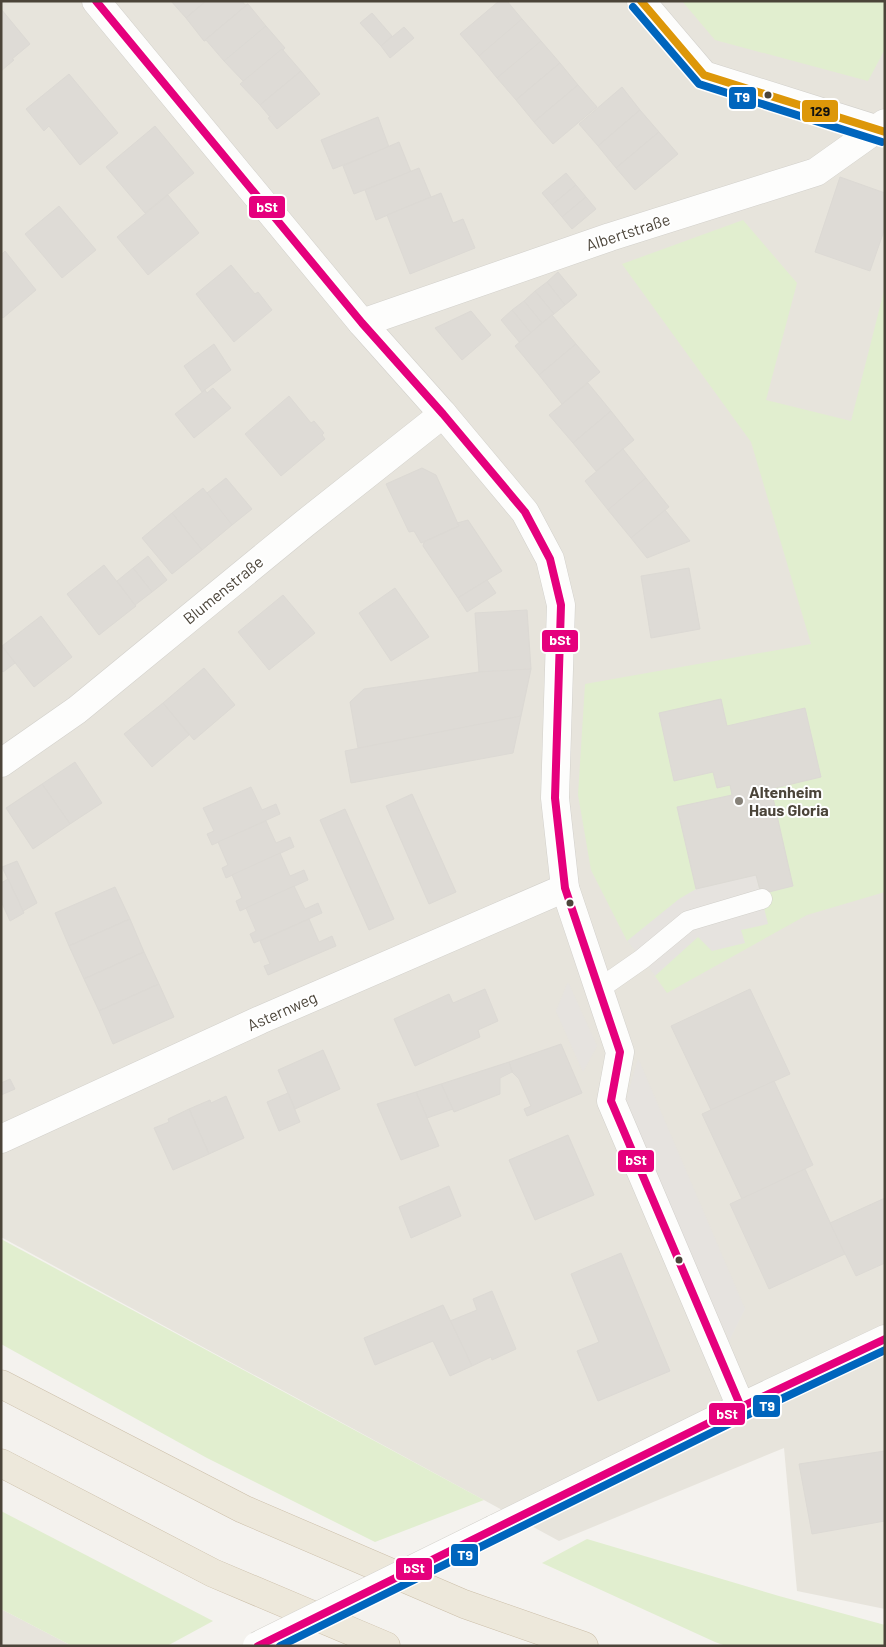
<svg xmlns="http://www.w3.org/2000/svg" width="886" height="1647" font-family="Barlow,sans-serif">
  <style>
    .residential { fill: #e7e4dc }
    .green { fill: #e1eecf }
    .parking { fill: #e6e3df }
    .building { fill: #dedbd6; stroke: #dcd9d4 }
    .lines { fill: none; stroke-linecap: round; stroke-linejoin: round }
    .service-casing { stroke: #d2d0cb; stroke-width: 21 }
    .minor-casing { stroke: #d2d0cb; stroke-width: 29 }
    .tertiary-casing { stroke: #d2d0cb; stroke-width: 29 }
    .motorway-casing { stroke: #ccbfa9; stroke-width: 29 }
    .service { stroke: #fdfdfc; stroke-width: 20 }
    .minor { stroke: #fdfdfc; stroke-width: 28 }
    .tertiary { stroke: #fdfdfc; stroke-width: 28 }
    .motorway { stroke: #ede8db; stroke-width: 28 }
    .tertiary-bridge-casing { stroke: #d2d0cb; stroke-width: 29; stroke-linecap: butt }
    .tertiary-bridge { stroke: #fdfdfc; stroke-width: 28 }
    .bus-1-casing { stroke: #fff; stroke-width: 11 }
    .bus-2-casing { stroke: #fff; stroke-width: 11 }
    .bus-3-casing { stroke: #fff; stroke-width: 11 }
    .bus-1 { stroke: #e5007d; stroke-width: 8 }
    .bus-2 { stroke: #0065bd; stroke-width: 8 }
    .bus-3 { stroke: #dd9709; stroke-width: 8 }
    .bus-dot { fill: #4b4439; stroke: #fff; stroke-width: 2 }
    .poi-dot { fill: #868178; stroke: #fff; stroke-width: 2 }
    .labels { text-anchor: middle; stroke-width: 4; stroke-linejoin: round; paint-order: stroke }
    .street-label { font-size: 16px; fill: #4b4439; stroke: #fff }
    .poi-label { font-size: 16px; font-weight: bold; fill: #4b4439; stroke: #fff; text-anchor: start }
    .line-badge { stroke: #fff; stroke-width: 2 }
    .badge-label { font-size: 14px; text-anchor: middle; font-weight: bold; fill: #fff }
    .pale-badge-label { font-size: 14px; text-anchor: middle; font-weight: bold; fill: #111 }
  </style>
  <rect width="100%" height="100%" fill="#f4f2ee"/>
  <g class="residential">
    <path d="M1,1H885V1609L797,1591L784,1448L559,1541L1,1237Z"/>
    <path d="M1,1609L72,1646H1Z"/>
  </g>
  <g class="green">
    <path d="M682,1H885V49L868,81L715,40Z"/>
    <path d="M743,220L797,283L766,400L851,421L885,287V892L807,915L667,993L655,976L627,941L591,870L578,795L585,684L811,644L751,442L622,264Z"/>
    <path d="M1,1239L484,1500L375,1542L207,1458L1,1344Z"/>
    <path d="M1,1511L213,1621L167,1646H72L1,1609Z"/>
    <path d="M587,1539L779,1596L885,1625V1646H726L715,1642L542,1563Z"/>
  </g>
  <g class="parking">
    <path d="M756,875L768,924L741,930L745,943L712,951L698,937L655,976L627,941L679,899L696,889Z"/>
    <path d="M568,982L597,1046L583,1072L556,1011Z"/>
    <path d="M638,1058L745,1309L729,1341L625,1104Z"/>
  </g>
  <g class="building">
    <path d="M171,1H206L186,18Z"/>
    <path d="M206,1H242L245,5L248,4L204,41L186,18Z"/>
    <path d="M499,1H507L522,19L479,56L460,34Z"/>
    <path d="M248,4L266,26L224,61L206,40L204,41Z"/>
    <path d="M1,9L30,44L12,59L14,60L1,71Z"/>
    <path d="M372,13L392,36L381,46L360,23Z"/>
    <path d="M522,19L541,41L497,78L479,56Z"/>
    <path d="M266,26L285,48L283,50L282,49L243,81L224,61Z"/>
    <path d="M404,27L414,38L390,58L381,46Z"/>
    <path d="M541,41L560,63L516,100L497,78Z"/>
    <path d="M282,49L301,71L260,105L240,84Z"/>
    <path d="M560,63L578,85L534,122L516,100Z"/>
    <path d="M301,71L320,94L277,129L268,118L270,117L260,105Z"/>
    <path d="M69,74L118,133L80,165L49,126L44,131L26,109Z"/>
    <path d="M578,85L597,107L553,144L534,122Z"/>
    <path d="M622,87L640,110L598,146L579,124Z"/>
    <path d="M640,110L659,132L616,168L598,146Z"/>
    <path d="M378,117L389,147L333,169L321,140Z"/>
    <path d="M155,126L194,173L145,213L106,167Z"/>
    <path d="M659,132L678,154L635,190L616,168Z"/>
    <path d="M399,142L411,172L354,194L343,166Z"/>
    <path d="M419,168L431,197L376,220L365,190Z"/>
    <path d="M566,173L576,185L552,205L542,193Z"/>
    <path d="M840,177L885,193V228L870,271L815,252Z"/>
    <path d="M576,185L586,197L562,217L552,205Z"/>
    <path d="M441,193L453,223L463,219L475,248L410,274L387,215Z"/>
    <path d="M168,195L199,233L148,275L117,237Z"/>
    <path d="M586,197L596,209L572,229L562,217Z"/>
    <path d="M59,206L96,250L62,278L25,234Z"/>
    <path d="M5,251L36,290L3,318L1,316V255Z"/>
    <path d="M231,265L255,294L258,292L272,310L234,342L196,294Z"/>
    <path d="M558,272L577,295L565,305L547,282Z"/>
    <path d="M547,282L565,305L554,314L535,291Z"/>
    <path d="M535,291L554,314L542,323L524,301Z"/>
    <path d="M524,301L542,323L531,333L512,310Z"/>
    <path d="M512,310L531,333L520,343L501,320Z"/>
    <path d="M471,311L491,335L462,360L435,328Z"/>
    <path d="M552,315L576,344L539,375L515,346Z"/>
    <path d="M214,344L231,370L202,392L184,366Z"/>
    <path d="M576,344L600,372L562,404L539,375Z"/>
    <path d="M588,383L611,411L573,443L549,415Z"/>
    <path d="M213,388L231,408L194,438L175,414L205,390L207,393Z"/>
    <path d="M289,396L311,423L314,421L324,433L322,435L325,439L281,476L245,434Z"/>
    <path d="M611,411L634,440L596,471L573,443Z"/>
    <path d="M623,449L646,478L608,510L585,481Z"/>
    <path d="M422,468L436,475L459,526L421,543L414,531L409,532L386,484Z"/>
    <path d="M226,478L252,509L232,525L207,493Z"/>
    <path d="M646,478L669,507L631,538L608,510Z"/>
    <path d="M203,488L232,525L202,550L172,513Z"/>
    <path d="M665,510L690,541L647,558L631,538Z"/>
    <path d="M172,513L202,550L172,574L142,538Z"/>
    <path d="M468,520L502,571L458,598L423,546L424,542L459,526L457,523Z"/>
    <path d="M148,556L167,580L152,592L133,568Z"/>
    <path d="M104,565L136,606L99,635L67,594Z"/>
    <path d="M133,568L152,592L135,605L117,581Z"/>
    <path d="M689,568L700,629L651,638L641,576Z"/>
    <path d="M487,580L496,593L467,612L458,598Z"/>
    <path d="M395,588L429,637L391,661L359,613Z"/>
    <path d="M283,595L315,633L269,670L238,632Z"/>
    <path d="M527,610L531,669L479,672L475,613Z"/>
    <path d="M41,616L72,657L34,687L2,646Z"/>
    <path d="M1,645L15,663L3,672L1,670Z"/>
    <path d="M204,668L235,705L194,740L163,703Z"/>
    <path d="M531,669L521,716L358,748L350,702L364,689L479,672Z"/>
    <path d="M721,699L727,726L805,708L821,777L771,789L793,886L761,894L756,875L696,889L677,807L732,795L730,785L717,788L713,772L674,781L659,713Z"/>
    <path d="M163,703L189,735L152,767L124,734Z"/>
    <path d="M521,716L513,753L351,783L345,751Z"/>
    <path d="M75,762L102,803L70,824L42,784Z"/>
    <path d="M42,784L70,824L33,849L6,808Z"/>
    <path d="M251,787L262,810L276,804L280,814L212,845L207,834L214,831L203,808Z"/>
    <path d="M412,794L456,892L429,904L386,806Z"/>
    <path d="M345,809L394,919L369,930L320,820Z"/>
    <path d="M266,821L276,843L290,837L294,847L226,878L222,868L228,865L218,842Z"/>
    <path d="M280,853L290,876L304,870L308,880L240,911L236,901L242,898L232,875Z"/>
    <path d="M17,861L37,903L23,911L2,867Z"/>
    <path d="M8,879L24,913L10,921L1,901V883Z"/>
    <path d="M294,886L305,909L318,903L322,913L254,943L250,934L256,931L246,908Z"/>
    <path d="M115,887L130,919L69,946L55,913Z"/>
    <path d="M130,919L144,952L84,979L69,946Z"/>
    <path d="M309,919L319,942L332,936L336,946L268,975L264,966L270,964L260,941Z"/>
    <path d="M144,952L159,984L99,1011L84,979Z"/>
    <path d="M159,984L174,1017L113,1044L99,1011Z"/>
    <path d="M485,989L498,1021L478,1030L480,1037L415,1066L394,1019L449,994L453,1003Z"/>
    <path d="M750,989L790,1074L711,1110L671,1026Z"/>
    <path d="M561,1044L582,1093L527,1116L524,1109L531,1106L519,1079L512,1072L509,1062Z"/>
    <path d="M323,1050L340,1089L295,1109L278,1070Z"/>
    <path d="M509,1062L512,1072L500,1078V1094L454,1112L441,1084Z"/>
    <path d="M10,1079L15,1089L1,1095V1083Z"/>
    <path d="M774,1081L813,1165L742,1199L702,1114Z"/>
    <path d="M441,1084L453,1109L427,1118L416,1092Z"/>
    <path d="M416,1092L439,1146L401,1160L377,1104Z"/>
    <path d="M288,1093L300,1122L279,1131L267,1102Z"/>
    <path d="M226,1096L244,1138L209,1154L189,1109L210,1100L211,1103Z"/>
    <path d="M189,1109L209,1154L173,1170L154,1128L169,1122L168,1119Z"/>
    <path d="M568,1135L594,1195L535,1220L509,1160Z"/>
    <path d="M805,1169L845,1254L769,1289L730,1204Z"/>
    <path d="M449,1186L461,1216L411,1238L399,1207Z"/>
    <path d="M885,1198V1263L856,1276L830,1223Z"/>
    <path d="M621,1253L670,1371L598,1401L577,1351L599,1342L571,1274Z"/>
    <path d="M492,1291L516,1349L492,1360L491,1357L472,1366L450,1321L477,1310L473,1299Z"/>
    <path d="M443,1305L472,1366L450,1376L433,1341L375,1365L364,1338Z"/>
    <path d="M885,1451V1521L812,1534L799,1464Z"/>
  </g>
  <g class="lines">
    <defs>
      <path id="service" d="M599,989L642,959L688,921L762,899"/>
      <g id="minor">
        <path d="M96,1L362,323L443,414L525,512L550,559L561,605L555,798L565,888L620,1052L611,1101L741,1407"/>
        <path d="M362,323L610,237L816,172L885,123"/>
        <path d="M1,763L77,710L304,524L443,414"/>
        <path d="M1,1139L260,1020L565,888"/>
      </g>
      <g id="tertiary">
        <path d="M641,1L704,75L885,132"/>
        <path d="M494,1529L741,1407L885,1339"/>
      </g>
      <g id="motorway">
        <path d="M1,1384L243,1509L464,1604L584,1646"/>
        <path d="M1,1463L213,1573L386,1646"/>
      </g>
    </defs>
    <use href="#service" class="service-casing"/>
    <use href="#minor" class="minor-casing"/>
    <use href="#tertiary" class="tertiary-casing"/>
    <use href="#motorway" class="motorway-casing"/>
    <use href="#service" class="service"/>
    <use href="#minor" class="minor"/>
    <use href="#tertiary" class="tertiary"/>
    <use href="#motorway" class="motorway"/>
    <defs>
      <path id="tertiary-bridge" d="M257,1646L494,1529"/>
    </defs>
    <use href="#tertiary-bridge" class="tertiary-bridge-casing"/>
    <use href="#tertiary-bridge" class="tertiary-bridge"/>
    <defs>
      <g id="bus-1">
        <path d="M96,1L362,323L443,414L525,512L550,559L561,605L555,798L565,888L620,1052L611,1101L741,1407"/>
        <path d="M258,1646L741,1407L885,1339"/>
      </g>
      <g id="bus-2">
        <path d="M633,7L699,84L882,142"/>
        <path d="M280,1646L745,1416L885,1350"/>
      </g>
      <path id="bus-3" d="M641,1L704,75L885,132"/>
    </defs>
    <use href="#bus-1" class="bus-1-casing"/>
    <use href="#bus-2" class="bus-2-casing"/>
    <use href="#bus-3" class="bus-3-casing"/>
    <use href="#bus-1" class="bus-1"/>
    <use href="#bus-2" class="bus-2"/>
    <use href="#bus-3" class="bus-3"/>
  </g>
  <g class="bus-dot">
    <circle cx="768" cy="95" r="4.5"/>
    <circle cx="570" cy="903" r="4.5"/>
    <circle cx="679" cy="1260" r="4.5"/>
  </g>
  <circle class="poi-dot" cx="739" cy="801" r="5"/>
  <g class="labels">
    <g class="street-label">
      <text transform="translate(628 232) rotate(-18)" y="6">Albertstraße</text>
      <text transform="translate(223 590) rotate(-39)" y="6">Blumenstraße</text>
      <text transform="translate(282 1011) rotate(-24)" y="6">Asternweg</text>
    </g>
    <g class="poi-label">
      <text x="749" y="798">Altenheim<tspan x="749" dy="18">Haus Gloria</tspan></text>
    </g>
  </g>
  <g class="line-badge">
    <rect x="728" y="86" width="29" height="24" rx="5" fill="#0065bd"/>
    <rect x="801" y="99" width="38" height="24" rx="5" fill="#dd9709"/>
    <rect x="248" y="195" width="38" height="24" rx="5" fill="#e5007d"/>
    <rect x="541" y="629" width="38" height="24" rx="5" fill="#e5007d"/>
    <rect x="617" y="1149" width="38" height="24" rx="5" fill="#e5007d"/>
    <rect x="752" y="1394" width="29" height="24" rx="5" fill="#0065bd"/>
    <rect x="708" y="1402" width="38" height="24" rx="5" fill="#e5007d"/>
    <rect x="450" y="1543" width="29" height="24" rx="5" fill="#0065bd"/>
    <rect x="395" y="1557" width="38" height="24" rx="5" fill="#e5007d"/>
  </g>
  <g class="badge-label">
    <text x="742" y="102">T9</text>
    <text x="267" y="212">bSt</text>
    <text x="560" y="645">bSt</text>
    <text x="636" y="1165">bSt</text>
    <text x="767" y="1411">T9</text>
    <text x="727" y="1419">bSt</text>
    <text x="465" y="1560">T9</text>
    <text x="414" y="1573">bSt</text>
  </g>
  <g class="pale-badge-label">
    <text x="820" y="116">129</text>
  </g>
  <rect width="886" height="1647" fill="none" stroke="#4b4439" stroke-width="5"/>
</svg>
